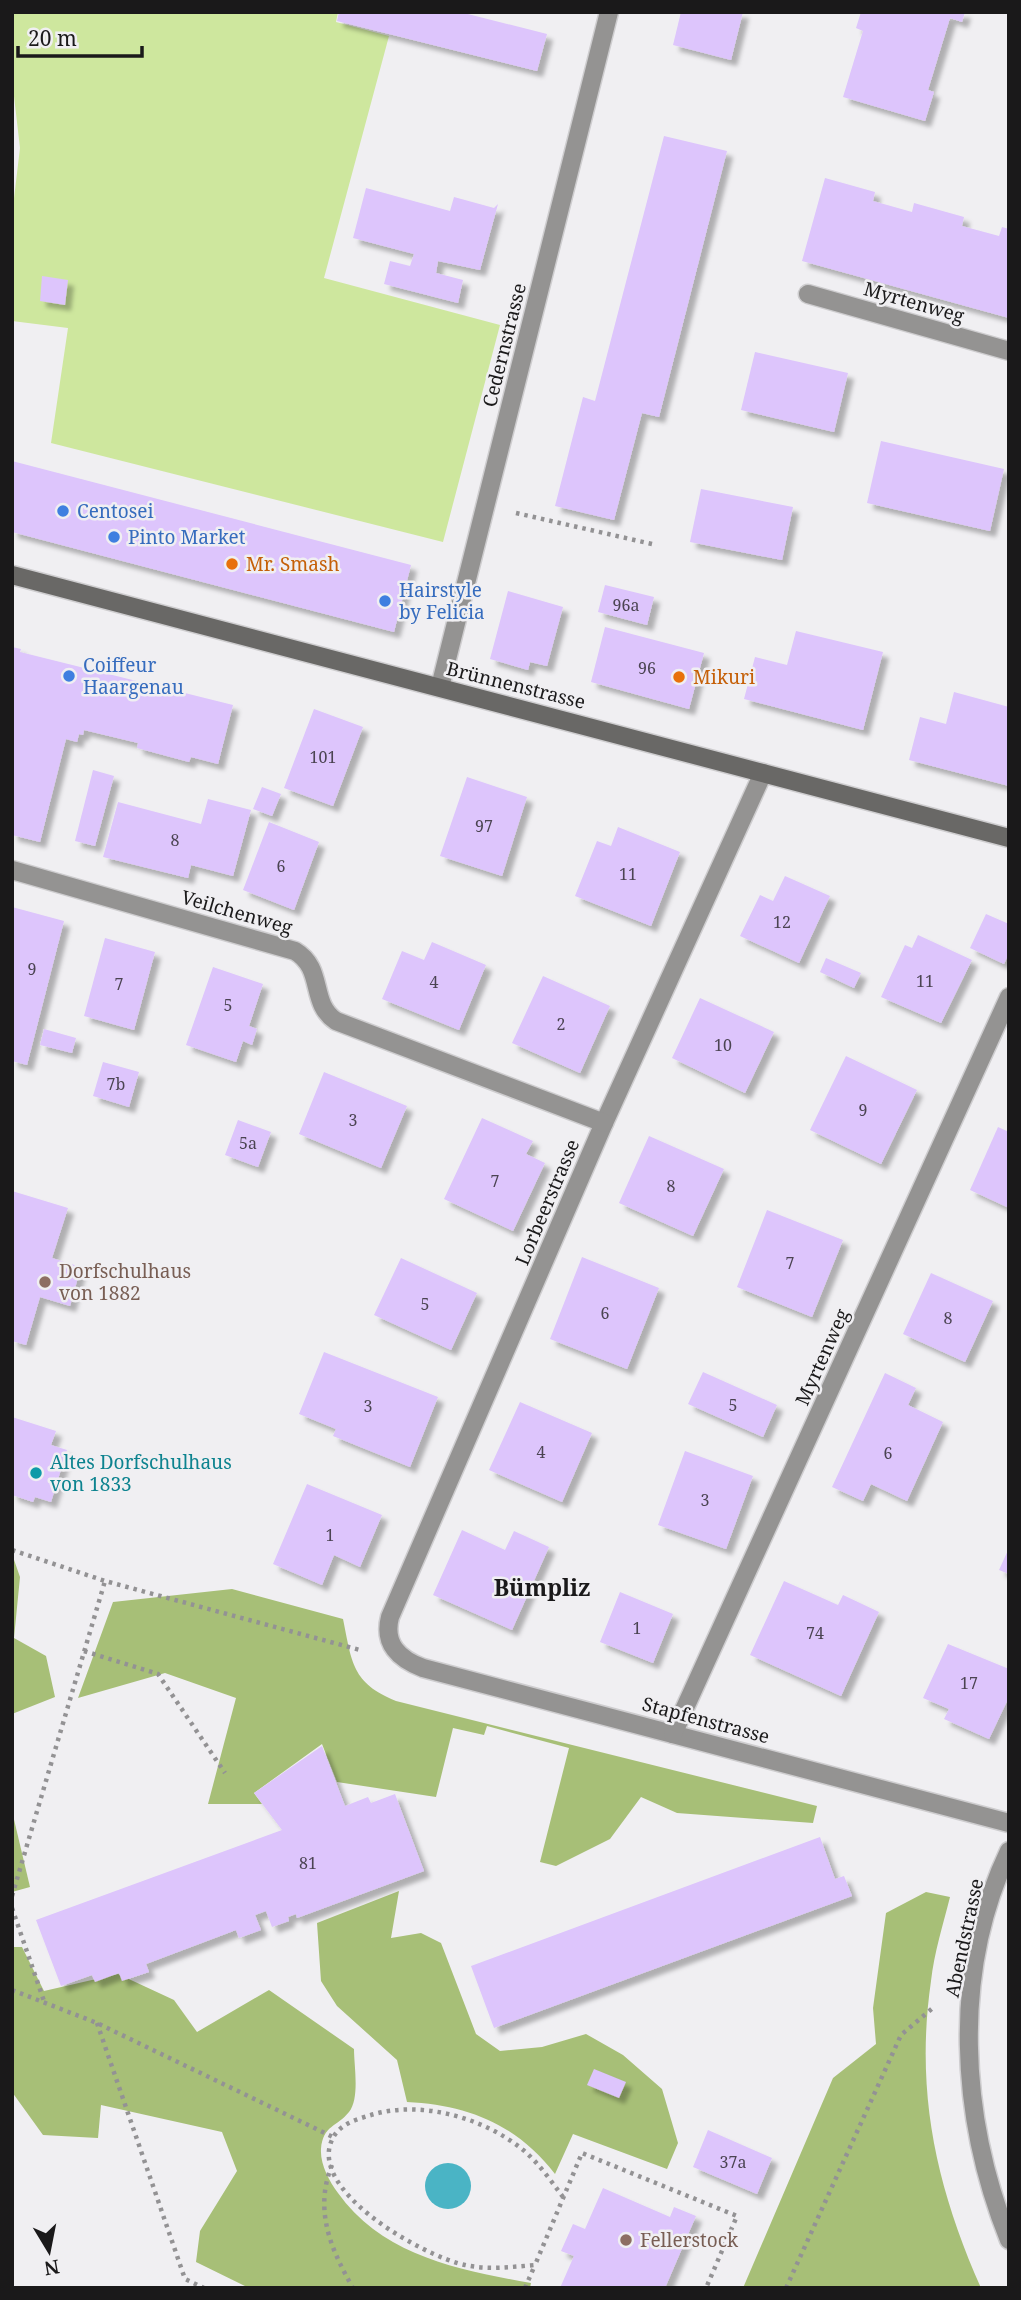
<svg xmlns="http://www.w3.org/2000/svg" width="1021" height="2300" font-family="'Noto Serif',serif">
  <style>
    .green { fill: #cee79e }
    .forest { fill: #a7bf77 }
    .water { fill: #4ab4c5 }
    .building { fill: #ddc5fc; filter: url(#shadow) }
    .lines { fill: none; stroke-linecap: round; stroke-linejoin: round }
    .lane-casing { stroke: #cecdcf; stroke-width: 21 }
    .street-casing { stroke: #cecdcf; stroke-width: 21 }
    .secondary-casing { stroke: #cecdcf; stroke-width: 21 }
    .path { stroke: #939294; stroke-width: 4.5; stroke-dasharray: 3.5 5; stroke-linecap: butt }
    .lane { stroke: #949392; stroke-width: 18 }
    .street { stroke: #949392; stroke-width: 18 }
    .secondary { stroke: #696866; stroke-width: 18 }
    .shop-dot { fill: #3f7fe0; stroke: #f0eff2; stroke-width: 2.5 }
    .food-dot { fill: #e8710a; stroke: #f0eff2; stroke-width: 2.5 }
    .education-dot { fill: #8d6e63; stroke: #f0eff2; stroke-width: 2.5 }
    .culture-dot { fill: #0f9aa8; stroke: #f0eff2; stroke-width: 2.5 }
    .labels { text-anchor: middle; stroke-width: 5; stroke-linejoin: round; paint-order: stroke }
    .number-label { font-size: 16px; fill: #4b4452 }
    .street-label { font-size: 19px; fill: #1a191a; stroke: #f0eff2 }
    .shop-label { font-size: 19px; fill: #366cbe; stroke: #f0eff2; text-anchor: start }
    .food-label { font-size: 19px; fill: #c56008; stroke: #f0eff2; text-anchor: start }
    .education-label { font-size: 19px; fill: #785e54; stroke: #f0eff2; text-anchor: start }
    .culture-label { font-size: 19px; fill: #0d838f; stroke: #f0eff2; text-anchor: start }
    .quarter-label { font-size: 23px; font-weight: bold; fill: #1a191a; stroke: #f0eff2 }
  </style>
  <defs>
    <filter id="shadow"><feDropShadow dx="6" dy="6" stdDeviation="2" flood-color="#0004"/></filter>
  </defs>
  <rect width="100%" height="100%" fill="#f0eff2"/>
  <path class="green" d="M12,12H338L336,22L389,36L324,278L500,325L443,542L51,443L68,328L12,321V215L20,148L12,79Z"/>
  <g class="forest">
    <path d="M12,1554L20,1577L14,1638L46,1656L55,1697L12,1714Z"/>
    <path d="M232,1589L343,1619C352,1663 352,1683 396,1701L817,1806L813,1823L677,1813L641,1797L610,1839L556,1866L540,1862L569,1748L487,1726L484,1735L453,1728L436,1797L337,1782L322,1744L254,1793L262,1804H208L236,1698L165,1673L78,1698L113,1602Z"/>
    <path d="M12,1811L30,1887L12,1892Z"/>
    <path d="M399,1891L391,1938L421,1933L441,1943L476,2034L500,2051L542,2047L586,2034L623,2055L662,2089L678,2143L667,2169L573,2134L555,2174C517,2125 469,2105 407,2102L397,2060L337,2006L321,1981L317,1923Z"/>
    <path d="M926,1892L950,1897C943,1925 934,1953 931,1981C915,2092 936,2186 981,2288H743L833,2078L876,2044L873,2008L886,1913Z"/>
    <path d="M12,1947H22L44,1991L118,1974L174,2000L197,2032L269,1990L354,2049C354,2066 360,2098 349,2112C337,2127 323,2125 321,2149C320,2164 329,2181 338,2193C383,2256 459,2270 531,2283L530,2288H249L196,2262L200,2231L237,2171L222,2132L101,2105L98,2138L43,2135L12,2092Z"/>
  </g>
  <circle class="water" cx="448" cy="2186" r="23"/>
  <g class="building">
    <path d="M339,12H460L547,34L537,71L337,21Z"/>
    <path d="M681,12H743L731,60L673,45Z"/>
    <path d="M861,12H965L962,22L950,18L928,90L934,92L925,121L843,97L863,31L856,28Z"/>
    <path d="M664,136L727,151L659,417L642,413L614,520L555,506L583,397L595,401Z"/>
    <path d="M825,178L875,192L873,201L912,212L914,203L964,217L962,226L999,236L1002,227L1009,229V318L802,261Z"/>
    <path d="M366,188L450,211L454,197L494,208L498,204L480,270L438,261L436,273L463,280L458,303L384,284L390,261L410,266L414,254L353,238Z"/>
    <path d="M42,276L68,280L65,305L40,301Z"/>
    <path d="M755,352L848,373L834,432L741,410Z"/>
    <path d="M881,441L1004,469L990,531L867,503Z"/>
    <path d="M12,461L411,565L394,632L12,532Z"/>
    <path d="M701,489L793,507L782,560L690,542Z"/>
    <path d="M605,585L654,597L647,625L598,612Z"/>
    <path d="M508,591L563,607L547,666L530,662L528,670L490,659Z"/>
    <path d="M605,627L704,653L689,709L591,682Z"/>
    <path d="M796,631L883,652L863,730L744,699L755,657L787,665Z"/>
    <path d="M12,647L21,649L20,652L233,705L218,764L191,757L189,762L137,748L138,743L84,730L83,735L79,734L77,742L66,739L40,842L12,835Z"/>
    <path d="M954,692L1009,707V786L909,760L920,717L946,724Z"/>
    <path d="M314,709L363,727L333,806L284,788Z"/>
    <path d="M93,770L114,776L95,846L75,841Z"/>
    <path d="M467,777L527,797L502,876L440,856Z"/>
    <path d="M262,787L281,794L272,816L253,809Z"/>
    <path d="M208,799L251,810L233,876L191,865L188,878L103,857L118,802L201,824Z"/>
    <path d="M269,822L319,842L294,910L243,890Z"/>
    <path d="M618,827L680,852L651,926L575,896L597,841L611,846Z"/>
    <path d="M785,876L830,896L799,963L740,936L760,895L773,901Z"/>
    <path d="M12,907L64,921L27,1065L12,1061Z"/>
    <path d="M986,914L1009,924V953L1004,964L970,948Z"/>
    <path d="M918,935L972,960L941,1023L881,997L905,945L912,948Z"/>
    <path d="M105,938L155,952L134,1030L84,1016Z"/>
    <path d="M432,942L486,965L459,1030L382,999L402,951L424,960Z"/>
    <path d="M826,958L861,973L854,988L820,972Z"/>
    <path d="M213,967L263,984L249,1026L257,1029L252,1045L243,1041L236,1062L186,1045Z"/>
    <path d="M543,976L610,1006L580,1073L512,1043Z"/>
    <path d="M700,998L774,1032L745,1093L672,1058Z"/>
    <path d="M44,1029L76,1038L72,1053L40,1045Z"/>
    <path d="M846,1056L917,1090L881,1164L810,1130Z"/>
    <path d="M103,1062L139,1072L129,1107L93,1096Z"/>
    <path d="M324,1072L407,1106L381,1168L299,1134Z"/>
    <path d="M482,1118L533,1141L526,1154L545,1163L513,1231L444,1199Z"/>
    <path d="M238,1120L271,1132L258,1167L225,1155Z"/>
    <path d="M998,1127L1009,1132V1208L970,1190Z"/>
    <path d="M649,1136L724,1169L693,1236L619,1203Z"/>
    <path d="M12,1191L68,1208L52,1258L81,1267L70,1306L40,1297L26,1345L12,1341Z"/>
    <path d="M767,1210L843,1240L812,1317L737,1287Z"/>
    <path d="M582,1257L659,1288L627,1369L550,1339Z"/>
    <path d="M401,1258L477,1293L451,1350L374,1315Z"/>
    <path d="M931,1273L993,1301L965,1362L903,1334Z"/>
    <path d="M324,1352L438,1397L410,1467L333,1436L336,1429L299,1414Z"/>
    <path d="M703,1372L777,1405L763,1437L688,1404Z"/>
    <path d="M885,1373L916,1388L908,1405L943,1422L907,1501L871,1484L863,1501L832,1487Z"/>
    <path d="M520,1402L592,1433L562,1502L489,1470Z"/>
    <path d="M12,1417L56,1431L51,1445L67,1450L51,1502L35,1497L33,1502L12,1495Z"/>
    <path d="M685,1451L753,1476L726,1549L658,1525Z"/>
    <path d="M307,1484L382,1515L360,1567L334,1555L322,1585L273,1564Z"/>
    <path d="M462,1530L505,1550L514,1531L549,1547L512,1630L433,1595Z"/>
    <path d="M1009,1548V1574L999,1570Z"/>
    <path d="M784,1581L838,1605L843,1595L879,1612L841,1696L750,1655Z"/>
    <path d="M620,1592L673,1614L653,1663L600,1642Z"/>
    <path d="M948,1644L1009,1669V1697L989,1739L944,1719L949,1709L923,1698Z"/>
    <path d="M322,1746L345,1806L368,1797L371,1803L395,1794L424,1871L297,1918L296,1914L288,1917L289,1921L272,1927L266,1911L255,1915L261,1930L239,1938L236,1930L146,1964L149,1972L122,1981L119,1973L95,1982L92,1975L61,1986L36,1920L282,1830L254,1793Z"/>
    <path d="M820,1837L835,1879L844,1876L852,1896L494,2028L471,1966Z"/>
    <path d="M594,2069L626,2082L619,2098L587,2085Z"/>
    <path d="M708,2130L772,2158L757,2194L693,2167Z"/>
    <path d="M603,2188L670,2217L674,2207L696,2216L665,2288H560L574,2256L561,2251L573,2224L585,2229Z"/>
  </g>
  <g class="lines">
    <defs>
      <path id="lane" d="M808,294L1009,351"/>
      <g id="street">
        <path d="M440,687L609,12"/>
        <path d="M763,773L604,1123L390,1617C383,1644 399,1659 423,1668L1009,1823"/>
        <path d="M12,870L295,951C325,969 309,1003 336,1021L604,1123"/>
        <path d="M673,1734L1009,997"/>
        <path d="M1009,1851C951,1972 960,2118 1009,2240"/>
      </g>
      <path id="secondary" d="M12,575L1009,838"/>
    </defs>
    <use href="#lane" class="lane-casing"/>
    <use href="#street" class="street-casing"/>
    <use href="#secondary" class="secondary-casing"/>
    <g class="path">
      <path d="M516,513L652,544"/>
      <path d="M12,1550L105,1581L360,1650"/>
      <path d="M84,1651L158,1674L225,1773"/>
      <path d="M12,1896L105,1581"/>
      <path d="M12,1908L45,2004"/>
      <path d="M12,1990L97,2023L333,2137"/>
      <path d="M97,2023L185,2279L204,2288"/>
      <path d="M332,2165C314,2209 330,2248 353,2288"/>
      <path d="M563,2197C551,2181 538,2162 522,2149C482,2117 420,2100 371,2115C358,2119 342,2123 334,2136C302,2189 425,2257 465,2265C488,2270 511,2267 535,2265L582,2153L737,2216L706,2288"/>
      <path d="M525,2288L535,2265"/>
      <path d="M786,2288L901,2035L934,2007"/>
    </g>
    <use href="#lane" class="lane"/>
    <use href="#street" class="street"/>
    <use href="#secondary" class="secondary"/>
  </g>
  <g class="shop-dot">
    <circle cx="63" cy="511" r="7"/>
    <circle cx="114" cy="537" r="7"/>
    <circle cx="385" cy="601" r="7"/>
    <circle cx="69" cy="676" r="7"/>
  </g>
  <g class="food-dot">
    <circle cx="232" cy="564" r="7"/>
    <circle cx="679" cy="677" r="7"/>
  </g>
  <g class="education-dot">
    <circle cx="45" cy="1282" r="7"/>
    <circle cx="626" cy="2240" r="7"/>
  </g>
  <circle class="culture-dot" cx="36" cy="1473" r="7"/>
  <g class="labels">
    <g class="number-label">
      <text x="626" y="611">96a</text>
      <text x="647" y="674">96</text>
      <text x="323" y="763">101</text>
      <text x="484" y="832">97</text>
      <text x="175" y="846">8</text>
      <text x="281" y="872">6</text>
      <text x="628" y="880">11</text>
      <text x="782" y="928">12</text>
      <text x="32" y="975">9</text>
      <text x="925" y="987">11</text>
      <text x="434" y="988">4</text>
      <text x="119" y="990">7</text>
      <text x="228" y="1011">5</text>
      <text x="561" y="1030">2</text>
      <text x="723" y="1051">10</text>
      <text x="116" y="1090">7b</text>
      <text x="863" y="1116">9</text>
      <text x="353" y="1126">3</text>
      <text x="248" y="1149">5a</text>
      <text x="495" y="1187">7</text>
      <text x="671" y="1192">8</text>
      <text x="790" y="1269">7</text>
      <text x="425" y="1310">5</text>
      <text x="605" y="1319">6</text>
      <text x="948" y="1324">8</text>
      <text x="733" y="1411">5</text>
      <text x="368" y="1412">3</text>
      <text x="541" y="1458">4</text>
      <text x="888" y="1459">6</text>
      <text x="705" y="1506">3</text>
      <text x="330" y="1541">1</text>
      <text x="637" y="1634">1</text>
      <text x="815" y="1639">74</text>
      <text x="969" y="1689">17</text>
      <text x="308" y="1869">81</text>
      <text x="733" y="2168">37a</text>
    </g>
    <g class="street-label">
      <text transform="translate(914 302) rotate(16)" y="7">Myrtenweg</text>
      <text transform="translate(504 345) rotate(-76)" y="7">Cedernstrasse</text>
      <text transform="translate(516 685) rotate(14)" y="7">Brünnenstrasse</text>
      <text transform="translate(237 912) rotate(16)" y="7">Veilchenweg</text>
      <text transform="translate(547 1202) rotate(-67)" y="7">Lorbeerstrasse</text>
      <text transform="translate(822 1357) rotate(-66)" y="7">Myrtenweg</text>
      <text transform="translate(706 1720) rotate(15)" y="7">Stapfenstrasse</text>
      <text transform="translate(964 1938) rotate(-78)" y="7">Abendstrasse</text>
    </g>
    <g class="shop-label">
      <text x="77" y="518">Centosei</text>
      <text x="128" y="544">Pinto Market</text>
      <text x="399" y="597">Hairstyle<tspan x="399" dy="22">by Felicia</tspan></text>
      <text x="83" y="672">Coiffeur<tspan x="83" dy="22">Haargenau</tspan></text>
    </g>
    <g class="food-label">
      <text x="246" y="571">Mr. Smash</text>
      <text x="693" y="684">Mikuri</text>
    </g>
    <g class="education-label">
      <text x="59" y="1278">Dorfschulhaus<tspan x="59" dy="22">von 1882</tspan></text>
      <text x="640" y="2247">Fellerstock</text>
    </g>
    <g class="culture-label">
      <text x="50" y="1469">Altes Dorfschulhaus<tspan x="50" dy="22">von 1833</tspan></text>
    </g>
    <g class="quarter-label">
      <text x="542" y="1596">Bümpliz</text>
    </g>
  </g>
  <rect width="1021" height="2300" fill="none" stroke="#1a191a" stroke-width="28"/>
  <g transform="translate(49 2251) rotate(170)" stroke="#f0eff2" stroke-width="5" paint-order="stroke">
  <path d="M0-5L12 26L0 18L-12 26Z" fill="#1a191a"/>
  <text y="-10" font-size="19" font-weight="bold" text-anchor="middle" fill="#1a191a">N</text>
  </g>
  <path d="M18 46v10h124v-10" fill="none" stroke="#1a191a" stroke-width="3.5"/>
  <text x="28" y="46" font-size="21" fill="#1a191a" stroke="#f0eff2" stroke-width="5" paint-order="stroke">20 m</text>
</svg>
